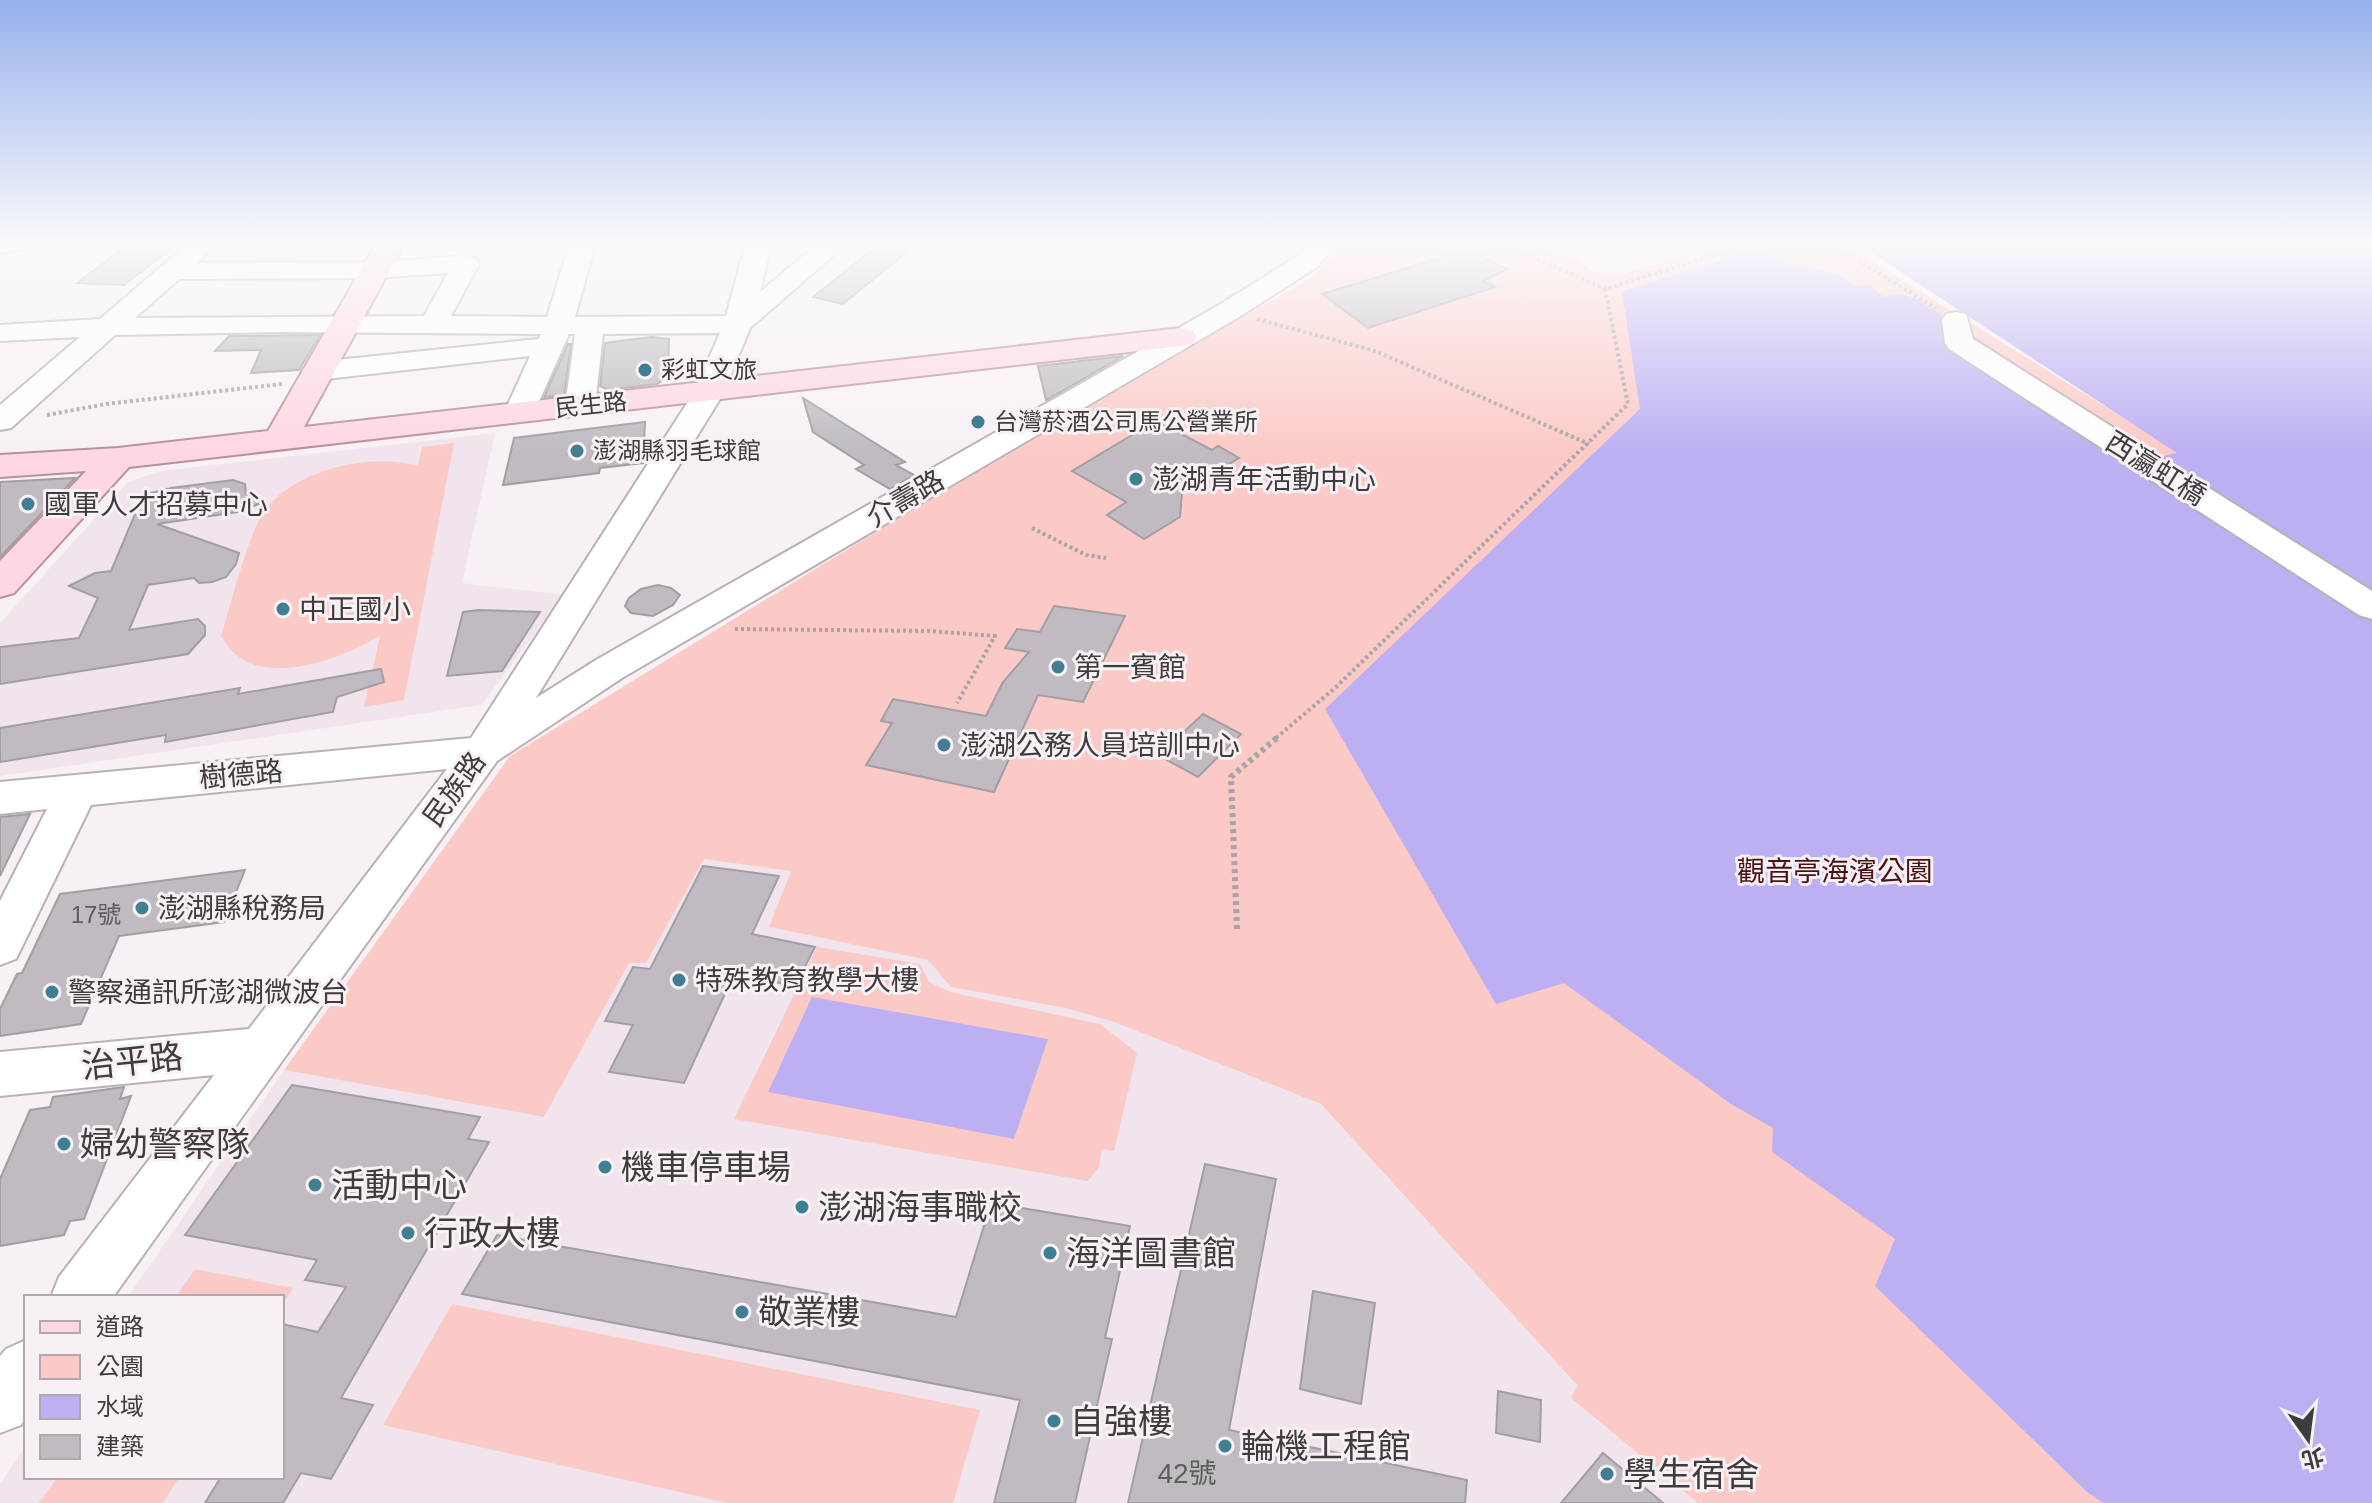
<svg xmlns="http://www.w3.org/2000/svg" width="2372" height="1503" font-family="Arial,'Noto Sans TC',sans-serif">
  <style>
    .built { fill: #f1e4ec }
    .green { fill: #fbcac6 }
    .water { fill: #bcb0f3 }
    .building { fill: #bfbbc1; stroke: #a29fa4; stroke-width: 2 }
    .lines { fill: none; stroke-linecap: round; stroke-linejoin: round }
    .minor-casing { stroke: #b8b1b5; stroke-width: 4 }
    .major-casing { stroke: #bb8f9c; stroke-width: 4 }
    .path-far1 { stroke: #a8a4a7; stroke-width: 4; stroke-dasharray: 3 3; stroke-linecap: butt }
    .path { stroke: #a8a4a7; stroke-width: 6; stroke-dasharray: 4 4; stroke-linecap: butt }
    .minor { fill: #fff; fill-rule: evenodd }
    .major { fill: #fed7e2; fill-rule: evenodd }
    .poi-dot { fill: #407e94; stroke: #f7f1f5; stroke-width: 3 }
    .labels { text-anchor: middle; stroke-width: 6; stroke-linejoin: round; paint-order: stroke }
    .far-poi-label { font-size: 24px; fill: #3f3c3e; stroke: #f7f1f5; text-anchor: start }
    .far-street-label { font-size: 24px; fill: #3f3c3e; stroke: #f7f1f5 }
    .number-label { font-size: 24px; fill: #5f5c5f }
    .street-label { font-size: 28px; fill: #3f3c3e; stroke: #f7f1f5 }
    .poi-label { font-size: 28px; fill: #3f3c3e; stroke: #f7f1f5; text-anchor: start }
    .park-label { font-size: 28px; fill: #4c1112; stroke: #f7f1f5 }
    .near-number-label { font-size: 28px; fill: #5f5c5f }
    .near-street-label { font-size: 34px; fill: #3f3c3e; stroke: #f7f1f5 }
    .near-poi-label { font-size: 34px; fill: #3f3c3e; stroke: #f7f1f5; text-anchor: start }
  </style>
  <rect width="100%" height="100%" fill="#f7f1f5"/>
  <g class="built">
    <path d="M495,433L462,583L564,595L481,705L0,776V623L128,482L161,471Z"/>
    <path d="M704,858L792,871L769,927L928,960L952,987L1065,1008L1114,1022L1321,1104L1577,1385L1571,1398L1698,1503H0V1484L26,1446V1477H282V1297H128L284,1070L544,1117L629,962L646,963Z"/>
  </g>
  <g class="green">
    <path d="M1342,242H1532L1574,258L1592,271L1620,275L1724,242H1841L2178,452L2372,1503H1698L1571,1398L1577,1385L1321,1104L1114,1022L1065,1008L951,987L928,960L769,927L791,871L704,859L646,963H629L544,1117L284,1070L510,756L884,527L1315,275Z"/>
    <path d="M454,443L404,700L364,707L380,636C336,661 252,694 221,636C231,605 248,532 266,509C295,469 373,452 418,466L422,447Z"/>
    <path d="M817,947L920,964L929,982L950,992L1100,1024L1137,1053L1114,1151L1102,1149L1099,1167L1088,1181L734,1119Z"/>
    <path d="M195,1269L293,1288L282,1306V1297H176Z"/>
    <path d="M452,1304L980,1410L953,1503H728L383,1425Z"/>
    <path d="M58,1477H179L163,1503H39Z"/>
  </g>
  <g class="water">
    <path d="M1855,242H2372V1503H2103L2087,1492L1875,1286L1895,1239L1772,1152L1773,1128L1731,1104L1564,983L1496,1004L1325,709L1640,409L1622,292L1749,251L1841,276L1856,287L1869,285L1884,297L1901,294L1917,299L2158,457L2177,453Z"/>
    <path d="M812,997L1048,1039L1014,1139L768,1092Z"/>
  </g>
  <g class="building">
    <path d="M132,242H180L124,285L77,283Z"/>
    <path d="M882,242H919L843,304L813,297Z"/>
    <path d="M1467,250L1508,269L1483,281L1495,287L1368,328L1322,294Z"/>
    <path d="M320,335L299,370L251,373L261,350L215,351L229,336Z"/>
    <path d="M651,337L669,339L668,376L657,384L608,390L600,386L605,343Z"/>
    <path d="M568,344H571L564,395L544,397Z"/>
    <path d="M1123,356L1050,398L1046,400L1038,366Z"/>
    <path d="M803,398L905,462L896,465L914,475L890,489L856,469L864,465L813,432Z"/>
    <path d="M645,422L643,463L600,468L599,473L503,485L514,438Z"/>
    <path d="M1164,425L1212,450L1218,446L1239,458L1182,492L1180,517L1144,539L1107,515L1126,502L1072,471L1147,426Z"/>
    <path d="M75,478L0,557V482Z"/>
    <path d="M233,480L245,484L246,494L259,504L238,512L157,524L239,553L236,564L226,577L212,582L199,583L194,578L148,585L129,630L198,619L205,626V635L188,654L0,684V647L79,638L98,598L69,586L95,573L111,571L141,500L151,493L171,488Z"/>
    <path d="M658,585L671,588L680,595L673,605L653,616L631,613L625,606L629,598L641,589Z"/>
    <path d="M1054,606L1125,616L1083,702L1038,695L994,792L866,765L892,723L881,721L893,699L986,716L1003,682L1029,652L1005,648L1017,629L1040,632Z"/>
    <path d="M478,610L540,612L502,671L447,676L463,612Z"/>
    <path d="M381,669L384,682L337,697L333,712L165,742L166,735L0,762V728L240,688L238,694Z"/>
    <path d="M1203,714L1241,734L1198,777L1167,760L1179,748L1171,744Z"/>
    <path d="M30,814L0,876V817Z"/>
    <path d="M703,866L779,876L752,934L815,947L795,986L734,974L684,1083L609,1072L633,1025L605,1021L633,967L650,969Z"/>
    <path d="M245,870L224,922L119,936L81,1024L0,1036V1009L17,974L22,973L60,894Z"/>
    <path d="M292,1085L480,1117L468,1139L489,1142L341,1398L373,1405L331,1479L301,1473L283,1503H205L221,1477H282V1324L318,1332L346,1287L305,1280L317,1260L185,1235Z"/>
    <path d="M124,1087L120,1099L131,1096L84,1219L70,1221L64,1235L0,1246V1179L30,1110L50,1107L53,1097Z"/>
    <path d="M1205,1164L1276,1179L1229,1430L1467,1480L1465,1503H1128Z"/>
    <path d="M991,1203L1130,1226L1105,1338L1112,1339L1075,1503H994L1020,1400L462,1294L497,1235L956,1317Z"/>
    <path d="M1313,1291L1375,1303L1361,1404L1300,1389Z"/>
    <path d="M1498,1391L1541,1400L1540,1442L1496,1433Z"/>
    <path d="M1603,1453L1663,1503H1561Z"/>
  </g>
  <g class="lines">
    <defs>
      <g id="minor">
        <path d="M0,242H39L35,247L0,253Z"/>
        <path d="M190,242H218L197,263L374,262L466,256L475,258L479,264L451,316L547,317L570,242H596L575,317L726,316L746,242H772L760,292L820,242H849L750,328L723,394L536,698L596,660L1219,305L1299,255L1310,242H1337L1317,267L1239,317L622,678L497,761L113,1297H51L59,1277L214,1075L0,1096V1052L249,1029L447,769L91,805L16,959L0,965V901L47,809L0,814V782L471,738L693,394L720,333L603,334L595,406L591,412L580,415L569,412L565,406L575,334H569L534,413L530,419L519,422L508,419L504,413L530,356L317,380L307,377L302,371L307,365L317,362L538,339L541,334L277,332L115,335L11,428L0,430V405L80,337L0,341V325L100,319ZM448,273L424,316L135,318L179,279L374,278Z"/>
        <path d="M1956,312L1966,314L1973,339L2372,591V619L2359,615L1949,349L1945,343L1942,320L1946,314Z"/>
        <path d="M26,1340V1417L21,1425L0,1433V1356L6,1349Z"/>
      </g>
      <path id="major" d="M377,242H405L304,427L1181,328L1192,330L1197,337L1192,344L1181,346L129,467L14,593L0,597V561L86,471L0,477V455L118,448L268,431Z"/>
    </defs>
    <use href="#minor" class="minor-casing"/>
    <use href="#major" class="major-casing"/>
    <g class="path-far1">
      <path d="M1499,242L1605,289"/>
      <path d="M1827,242L1936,308"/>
      <path d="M283,250L291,242"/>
      <path d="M1257,319L1375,351L1589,444"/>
      <path d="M47,415L106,404L282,384"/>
      <path d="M1032,528L1086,555L1106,558"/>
      <path d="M735,629L929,631L995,636L957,703"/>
      <path d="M1276,738L1335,688L1628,404L1605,289L1757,242"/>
    </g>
    <path class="path" d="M1237,929L1231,777L1279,736"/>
    <use href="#minor" class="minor"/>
    <use href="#major" class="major"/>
  </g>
  <linearGradient id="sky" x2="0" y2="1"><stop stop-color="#96b2ec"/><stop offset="0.54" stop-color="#fbf9fa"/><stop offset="1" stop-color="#fbf9fa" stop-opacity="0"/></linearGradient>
  <rect width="2372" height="452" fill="url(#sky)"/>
  <g class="poi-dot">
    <circle cx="645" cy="370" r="8"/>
    <circle cx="978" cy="422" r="8"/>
    <circle cx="577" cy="451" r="8"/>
    <circle cx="1136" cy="479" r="8"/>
    <circle cx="28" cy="504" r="8"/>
    <circle cx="283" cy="609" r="8"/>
    <circle cx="1058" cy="667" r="8"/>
    <circle cx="944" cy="745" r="8"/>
    <circle cx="142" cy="908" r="8"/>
    <circle cx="679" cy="980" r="8"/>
    <circle cx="52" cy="992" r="8"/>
    <circle cx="64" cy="1144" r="8"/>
    <circle cx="605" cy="1167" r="8"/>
    <circle cx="315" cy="1185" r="8"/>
    <circle cx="802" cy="1207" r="8"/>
    <circle cx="408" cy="1233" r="8"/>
    <circle cx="1050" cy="1253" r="8"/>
    <circle cx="742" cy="1312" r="8"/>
    <circle cx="1054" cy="1421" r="8"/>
    <circle cx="1225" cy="1446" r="8"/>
    <circle cx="1607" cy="1474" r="8"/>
  </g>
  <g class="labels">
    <g class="far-poi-label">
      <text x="661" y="378">彩虹文旅</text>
      <text x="994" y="430">台灣菸酒公司馬公營業所</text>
      <text x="593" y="459">澎湖縣羽毛球館</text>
    </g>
    <g class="far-street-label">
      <text transform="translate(591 405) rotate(-6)" y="8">民生路</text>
    </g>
    <g class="number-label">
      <text x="96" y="923">17號</text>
    </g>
    <g class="street-label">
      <text transform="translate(2156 468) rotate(32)" y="10">西瀛虹橋</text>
      <text transform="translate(905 498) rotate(-30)" y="10">介壽路</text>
      <text transform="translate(241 774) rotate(-5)" y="10">樹德路</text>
      <text transform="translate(454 789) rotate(-54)" y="10">民族路</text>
    </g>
    <g class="poi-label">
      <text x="1152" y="489">澎湖青年活動中心</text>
      <text x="44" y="514">國軍人才招募中心</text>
      <text x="299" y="619">中正國小</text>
      <text x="1074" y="677">第一賓館</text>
      <text x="960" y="755">澎湖公務人員培訓中心</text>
      <text x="158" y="918">澎湖縣稅務局</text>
      <text x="695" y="990">特殊教育教學大樓</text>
      <text x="68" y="1002">警察通訊所澎湖微波台</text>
    </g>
    <g class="park-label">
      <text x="1835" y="881">觀音亭海濱公園</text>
    </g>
    <g class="near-number-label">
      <text x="1187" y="1483">42號</text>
    </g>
    <g class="near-street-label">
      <text transform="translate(132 1061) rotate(-6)" y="12">治平路</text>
    </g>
    <g class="near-poi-label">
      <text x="80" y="1156">婦幼警察隊</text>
      <text x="621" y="1179">機車停車場</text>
      <text x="331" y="1197">活動中心</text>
      <text x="818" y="1219">澎湖海事職校</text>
      <text x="424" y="1245">行政大樓</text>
      <text x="1066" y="1265">海洋圖書館</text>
      <text x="758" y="1324">敬業樓</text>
      <text x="1070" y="1433">自強樓</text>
      <text x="1241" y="1458">輪機工程館</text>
      <text x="1623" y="1486">學生宿舍</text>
    </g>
  </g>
  <rect x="24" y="1295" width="260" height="184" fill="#f7f1f5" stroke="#ada9ac" stroke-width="2"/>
  <rect x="40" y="1321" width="40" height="12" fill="#fed7e2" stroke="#ada9ac" stroke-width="2"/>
  <text x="96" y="1335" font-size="24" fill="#3f3c3e">道路</text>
  <rect x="40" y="1355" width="40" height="24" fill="#fbcac6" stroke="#ada9ac" stroke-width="2"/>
  <text x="96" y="1375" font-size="24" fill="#3f3c3e">公園</text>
  <rect x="40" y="1395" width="40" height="24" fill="#bcb0f3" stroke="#ada9ac" stroke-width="2"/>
  <text x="96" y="1415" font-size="24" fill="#3f3c3e">水域</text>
  <rect x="40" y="1435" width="40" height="24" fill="#bfbbc1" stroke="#ada9ac" stroke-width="2"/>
  <text x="96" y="1455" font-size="24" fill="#3f3c3e">建築</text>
  <g transform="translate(2308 1439) rotate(166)" stroke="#f7f1f5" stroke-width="6" paint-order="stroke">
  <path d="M0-6L14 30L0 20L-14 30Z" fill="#3f3c3e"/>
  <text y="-12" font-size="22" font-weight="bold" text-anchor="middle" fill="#3f3c3e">北</text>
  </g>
</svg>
